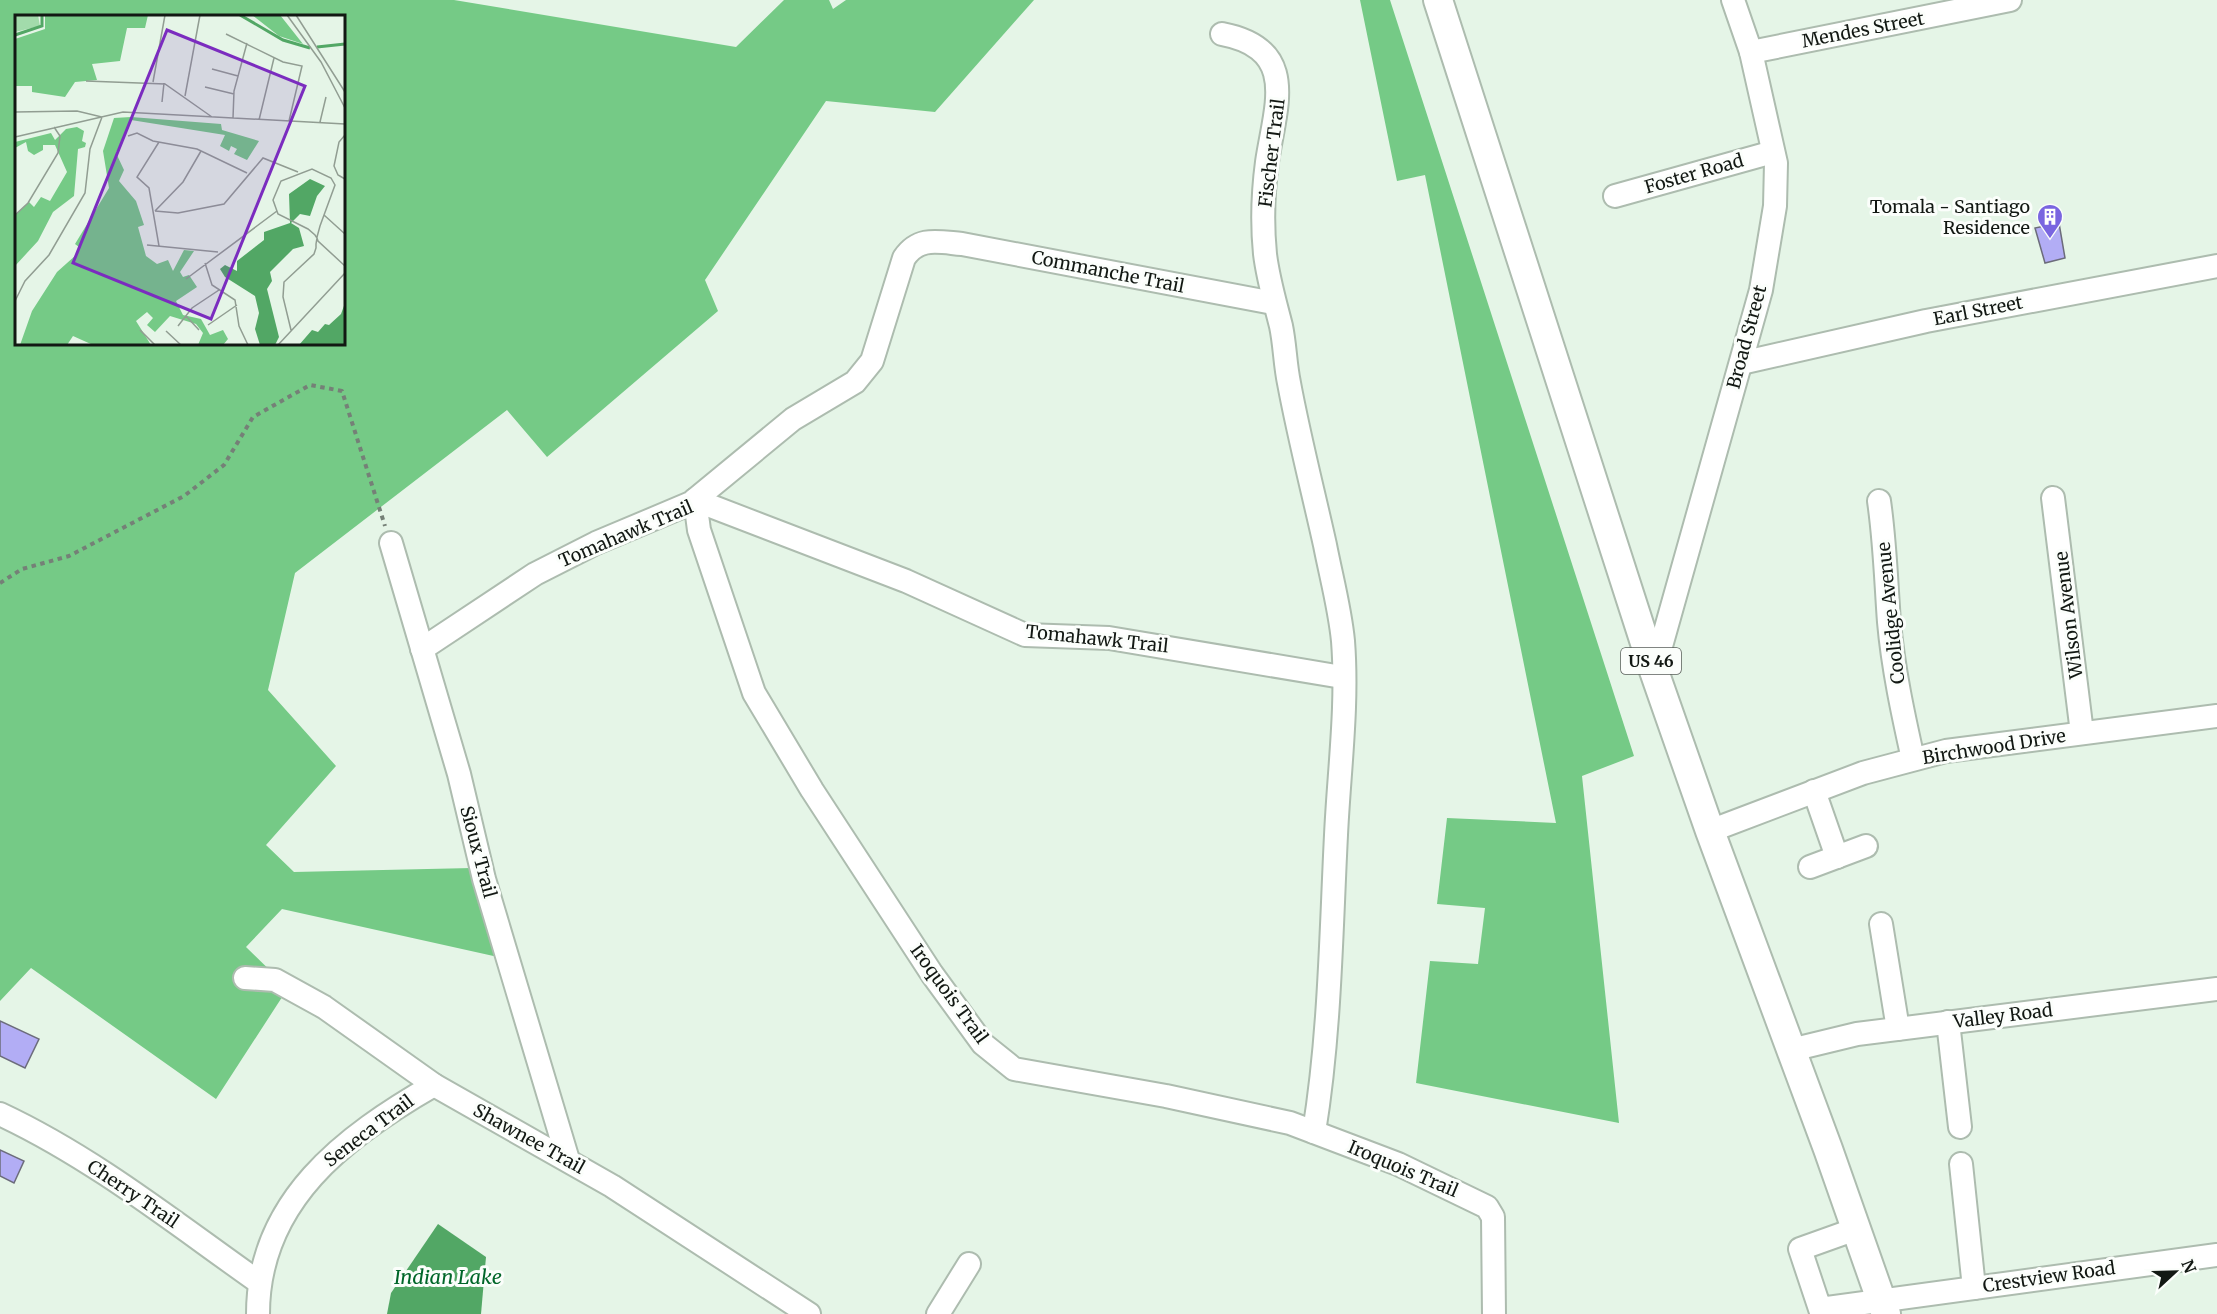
<svg xmlns="http://www.w3.org/2000/svg" width="2217" height="1314" font-family="Merriweather,serif">
  <style>
    .forest { fill: #75ca86; fill-rule: evenodd }
    .water { fill: #52a765 }
    .building { fill: #b2adf5; stroke: #6c6c7b; stroke-width: 1.5 }
    .lines { fill: none; stroke-linecap: round; stroke-linejoin: round }
    .minor-casing { stroke: #adbcaf; stroke-width: 26 }
    .major-casing { stroke: #adbcaf; stroke-width: 32 }
    .path { stroke: #758077; stroke-width: 4; stroke-dasharray: 4.5 4.5; stroke-linecap: butt }
    .minor { stroke: #fff; stroke-width: 22 }
    .major { stroke: #fff; stroke-width: 28 }
    .labels { text-anchor: middle; stroke-width: 6; stroke-linejoin: round; paint-order: stroke }
    .shield { fill: #fbfefb; stroke: #585d59; stroke-width: 1.5 }
    .shield-label { font-size: 16px; font-weight: bold; fill: #121813 }
    .street-label { font-size: 18px; fill: #121813; stroke: #fbfefb }
    .poi-label { font-size: 18px; fill: #121813; stroke: #fbfefb; text-anchor: end }
    .water-label { font-size: 20px; font-style: italic; fill: #006629; stroke: #fbfefb }
    .inset-river { fill: none; stroke: #52a765; stroke-width: 3 }
    .inset-road { fill: none; stroke: #919d92; stroke-width: 1.5 }
    .view { fill: #7b2cbf; fill-opacity: 0.15; stroke: #7b2cbf; stroke-width: 3 }
    .inset-edge { fill: none; stroke: #121813; stroke-width: 3 }
  </style>
  <rect width="100%" height="100%" fill="#e5f5e7"/>
  <g class="forest">
    <path d="M0,0H454L736,47L784,0H829L833,9L846,0H1034L935,112L826,101L705,280L718,311L547,457L507,410L295,573L268,690L336,766L266,845L294,872L472,868L498,957L282,909L246,947L288,988L216,1099L31,968L0,1001ZM16,16H344V344H16Z"/>
    <path d="M1360,0H1390L1634,756L1582,776L1619,1123L1416,1083L1430,961L1478,964L1485,908L1437,904L1447,818L1556,823L1425,175L1397,181Z"/>
  </g>
  <path class="water" d="M438,1224L486,1257L481,1314H387L391,1293Z"/>
  <g class="building">
    <path d="M2059,223L2065,258L2045,263L2035,228Z"/>
    <path d="M0,1021L39,1039L25,1068L0,1056Z"/>
    <path d="M0,1150L24,1161L14,1183L0,1176Z"/>
  </g>
  <g class="lines">
    <defs>
      <g id="minor">
        <path d="M1222,34C1300,49 1275,107 1267,162C1263,192 1262,224 1265,254C1268,279 1275,302 1281,326C1285,345 1285,364 1289,383C1299,437 1313,491 1325,545C1331,576 1340,609 1343,641C1348,705 1339,771 1336,835C1331,934 1330,1034 1314,1132"/>
        <path d="M1751,52L2010,0"/>
        <path d="M1615,196L1773,152"/>
        <path d="M1741,363L1926,321L2217,266"/>
        <path d="M2053,498L2082,733"/>
        <path d="M695,500L699,530L754,693L812,790L932,974L983,1044L1014,1069L1166,1096L1290,1123L1398,1164L1487,1207L1493,1217L1494,1314"/>
        <path d="M695,500L906,581L1025,635L1109,638L1342,677"/>
        <path d="M1879,501C1885,542 1886,581 1889,622C1893,668 1903,714 1913,759"/>
        <path d="M391,543L459,774L484,879L568,1160"/>
        <path d="M422,649L535,574L596,543L691,503L793,419L855,382L872,361L904,258C919,236 938,242 962,244L1273,303"/>
        <path d="M1654,671L1761,290L1775,206L1776,163L1751,52L1733,0"/>
        <path d="M1814,791L1837,857"/>
        <path d="M1710,831L1863,773L1946,751L2217,716"/>
        <path d="M1810,867L1866,846"/>
        <path d="M1881,924L1898,1029"/>
        <path d="M245,978L275,980L324,1007L434,1085L612,1186L809,1314"/>
        <path d="M1948,1022L1960,1127"/>
        <path d="M1791,1050L1857,1034L2217,989"/>
        <path d="M0,1114C94,1158 176,1224 260,1283"/>
        <path d="M1961,1164L1974,1288"/>
        <path d="M1856,1229L1800,1249L1820,1309L2217,1255"/>
        <path d="M258,1314C258,1201 345,1136 434,1085"/>
        <path d="M938,1314L969,1264"/>
      </g>
      <path id="major" d="M1438,0L1654,671L1710,831L1828,1149L1886,1314"/>
    </defs>
    <use href="#minor" class="minor-casing"/>
    <use href="#major" class="major-casing"/>
    <path class="path" d="M0,583L22,569L69,556L184,496L224,465L253,417L310,385L342,391L385,526"/>
    <use href="#minor" class="minor"/>
    <use href="#major" class="major"/>
  </g>
  <defs>
    <symbol id="building-pin" viewBox="-11 -11 22 30"><path d="M0 17L-7.5 6A9.5 9.5 0 1 1 7.5 6Z" fill="#7965e0" stroke="#fbfefb"/><path d="M-4-6H4V6H1V3H-1V6H-4ZM-2.5-4.3h1.7v1.8h-1.7ZM.8-4.3h1.7v1.8H.8ZM-2.5-1h1.7V.8h-1.7ZM.8-1h1.7V.8H.8Z" fill="#fff"/></symbol>
  </defs>
  <g fill-rule="evenodd">
    <use href="#building-pin" x="2035" y="202" width="30" height="40"/>
  </g>
  <g class="labels">
    <rect class="shield" x="1621" y="648" width="60" height="26" rx="4.5"/>
    <g class="shield-label">
      <text x="1651" y="667">US 46</text>
    </g>
    <g class="street-label">
      <text transform="translate(1863 30) rotate(-11)" y="6">Mendes Street</text>
      <text transform="translate(1272 153) rotate(-83)" y="6">Fischer Trail</text>
      <text transform="translate(1694 174) rotate(-16)" y="6">Foster Road</text>
      <text transform="translate(1108 272) rotate(11)" y="6">Commanche Trail</text>
      <text transform="translate(1978 311) rotate(-11)" y="6">Earl Street</text>
      <text transform="translate(1747 337) rotate(-75)" y="6">Broad Street</text>
      <text transform="translate(626 534) rotate(-23)" y="6">Tomahawk Trail</text>
      <text transform="translate(1891 613) rotate(-96)" y="6">Coolidge Avenue</text>
      <text transform="translate(2069 615) rotate(-97)" y="6">Wilson Avenue</text>
      <text transform="translate(1097 639) rotate(6)" y="6">Tomahawk Trail</text>
      <text transform="translate(1994 747) rotate(-9)" y="6">Birchwood Drive</text>
      <text transform="translate(478 852) rotate(75)" y="6">Sioux Trail</text>
      <text transform="translate(949 994) rotate(54)" y="6">Iroquois Trail</text>
      <text transform="translate(2003 1016) rotate(-7)" y="6">Valley Road</text>
      <text transform="translate(369 1131) rotate(-37)" y="6">Seneca Trail</text>
      <text transform="translate(529 1139) rotate(29)" y="6">Shawnee Trail</text>
      <text transform="translate(1403 1169) rotate(23)" y="6">Iroquois Trail</text>
      <text transform="translate(133 1194) rotate(34)" y="6">Cherry Trail</text>
      <text transform="translate(2049 1277) rotate(-8)" y="6">Crestview Road</text>
    </g>
    <g class="poi-label">
      <text x="2030" y="213">Tomala - Santiago<tspan x="2030" dy="21">Residence</tspan></text>
    </g>
    <g class="water-label">
      <text x="448" y="1284">Indian Lake</text>
    </g>
  </g>
  <g transform="translate(15 15)">
    <rect width="330" height="330" fill="#e5f5e7"/>
    <path d="M0,0H23L25,11L0,17Z" fill="#a2dbab"/>
    <path d="M30,0H133L130,13H112L105,46L77,49L82,65L60,67L50,82L17,77V71H0V24L30,14ZM237,0H265L288,29L264,21ZM116,102L206,109L207,115L244,126L232,145L219,139L222,134L216,131L214,136L205,131L210,120L116,105L101,138L109,155L104,166L121,186L129,210L123,212L131,241L142,249L153,245L158,256L169,235L179,236L165,257L168,262L174,260L182,272L161,286L168,300L186,304L195,320L208,315L213,324L208,330H183L188,318L181,309L155,301L140,317L132,310L138,303L132,297L121,306L136,330H78L58,321L52,330H5L17,296L42,257L61,240L64,232L60,229L94,173L88,136L99,103ZM62,112L69,116L67,126L71,128L70,132L63,134L59,181L38,197L23,226L0,251V200L14,187L19,192L26,182L35,186L52,157L40,130H28V135L19,140L13,136L11,127L0,133V127L36,118L40,125L51,114Z" fill="#75ca86"/>
    <path d="M295,164L310,171L302,181L295,201L285,199L276,208L284,213L289,231L278,234L255,257L257,266L252,274L264,322L260,330H245L240,314L244,298L240,281L210,262L205,254L210,250L222,256V246L249,225V217L275,208L274,179ZM330,288V330H284L297,315L303,317L310,309L314,310L326,299Z" fill="#52a765"/>
    <path class="inset-river" d="M225,0L268,25L295,33M0,20L27,11V0M302,32L330,29"/>
    <path class="inset-road" d="M272,0L306,47L330,93M281,0L330,77M211,19L268,47L287,51L274,106M197,54L223,61M71,66L150,69L197,102M138,67L150,0M190,72L219,79M170,81L185,0M147,87L149,68M0,97L62,96L87,102L75,134L70,178L34,240L10,266L0,286M218,103L219,76L232,28M244,105L259,43M305,107L311,82M330,120L324,127L319,151L323,160L330,164M113,121L122,118L138,126L182,134L232,158M0,122L108,97L330,109M144,127L122,162L134,173L144,231M140,196L163,198L209,189L248,143L283,157M140,196L168,167L186,136M0,200L13,188L43,138L45,121L39,112M309,200L330,219M132,230L203,237M190,248L197,270L220,285L224,311L233,330M171,264L262,196M171,301L184,315M193,310L222,290M163,311L177,293L204,275M125,315L140,330M276,315L268,282L269,267L299,239L301,233V229L302,223V222L305,211L320,170L316,163L297,154L266,166L258,185L263,199L293,214L300,220L302,223L303,226L330,251M151,316L166,330M263,330L330,258"/>
    <path class="view" d="M152,15L290,71L196,304L58,248Z"/>
    <rect width="330" height="330" class="inset-edge"/>
  </g>
  <g transform="translate(2175 1272) rotate(68)" stroke="#fbfefb" stroke-width="4.5" paint-order="stroke">
  <path d="M0-4.5L10 22L0 15L-10 22Z" fill="#121813"/>
  <text y="-9" font-size="16" font-weight="bold" text-anchor="middle" fill="#121813">N</text>
  </g>
</svg>
